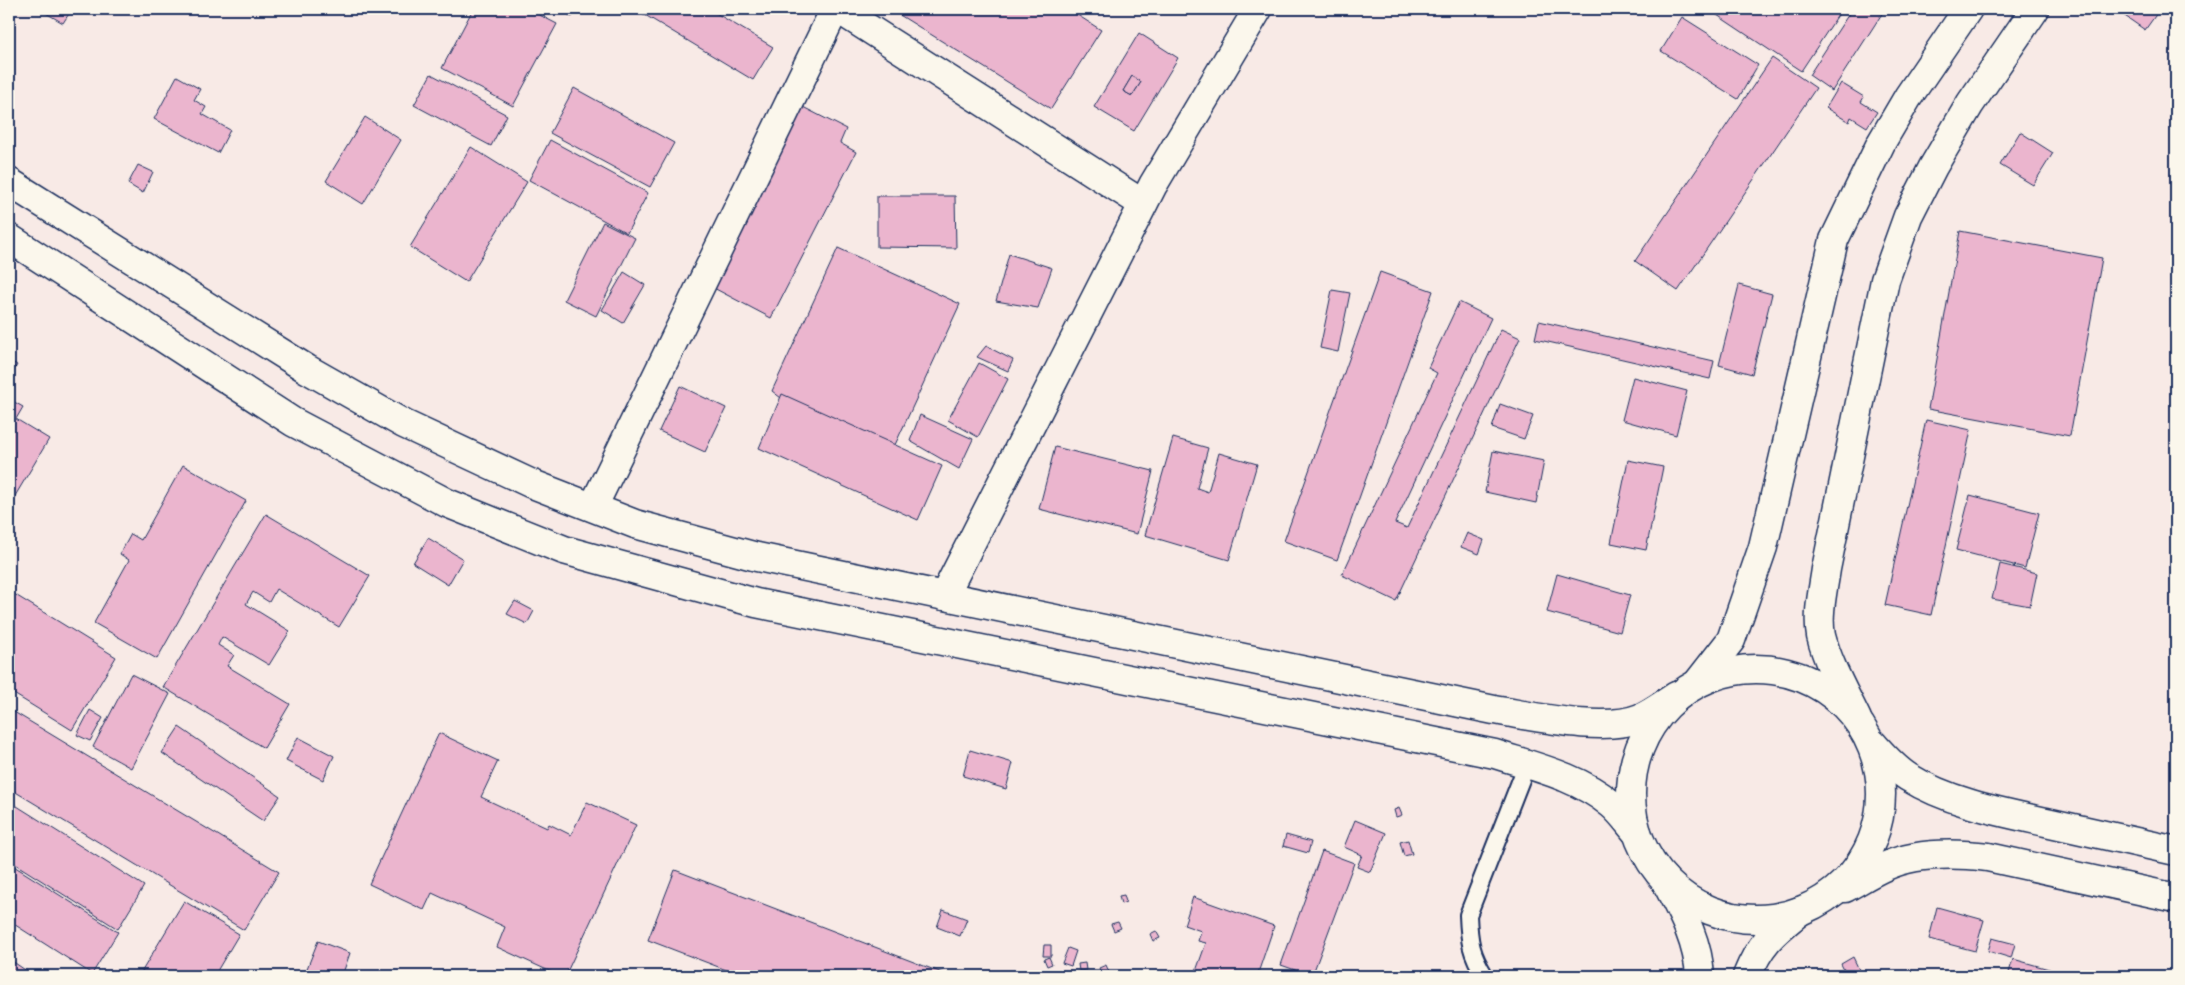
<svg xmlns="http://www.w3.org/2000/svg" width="2185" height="985" font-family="Sriracha,sans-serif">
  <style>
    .building { fill: #ebb5ce; stroke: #1b2f5e; fill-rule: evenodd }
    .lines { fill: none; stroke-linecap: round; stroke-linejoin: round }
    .lane-casing { stroke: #1b2f5e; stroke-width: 20 }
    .street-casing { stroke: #1b2f5e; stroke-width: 31 }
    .secondary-casing { stroke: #1b2f5e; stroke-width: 31 }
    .lane { stroke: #fbf7ec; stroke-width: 16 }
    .street { stroke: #fbf7ec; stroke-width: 28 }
    .secondary { stroke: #fbf7ec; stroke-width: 28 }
  </style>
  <rect width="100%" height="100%" fill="#f8eae6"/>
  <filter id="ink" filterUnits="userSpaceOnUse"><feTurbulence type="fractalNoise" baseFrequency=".02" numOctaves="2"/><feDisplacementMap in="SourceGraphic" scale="10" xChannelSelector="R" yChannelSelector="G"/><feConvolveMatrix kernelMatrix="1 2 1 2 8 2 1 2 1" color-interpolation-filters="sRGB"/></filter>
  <g filter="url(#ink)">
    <g class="building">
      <path d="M39,9H72L63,23Z"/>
      <path d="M473,9H528L557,24L513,106L442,68Z"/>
      <path d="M559,9H578L572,17Z"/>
      <path d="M635,9H709L773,47L753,80Z"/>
      <path d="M890,9H1068L1101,30L1051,109Z"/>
      <path d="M1708,9H1842L1801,71Z"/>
      <path d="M1852,9H1885L1832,91L1809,75Z"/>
      <path d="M2122,9H2160L2145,30L2119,12Z"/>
      <path d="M1682,17L1758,65L1738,99L1661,51Z"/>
      <path d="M1139,33L1178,58L1134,131L1094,107ZM1132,76L1141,82L1132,96L1123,91Z"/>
      <path d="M1772,58L1816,88L1678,291L1635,261Z"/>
      <path d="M431,74L507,115L491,146L414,105Z"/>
      <path d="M177,76L200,89L194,100L206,107L202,114L230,130L218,153L154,119Z"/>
      <path d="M1132,76L1141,82L1132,96L1123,91Z"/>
      <path d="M1841,83L1864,97L1861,102L1877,112L1867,127L1851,117L1849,122L1826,108Z"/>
      <path d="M574,88L674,143L650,187L550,133Z"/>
      <path d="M799,105L846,129L840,143L856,152L771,318L708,285Z"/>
      <path d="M365,117L401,140L363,204L326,181Z"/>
      <path d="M2020,132L2053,153L2033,185L2000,165Z"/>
      <path d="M550,140L648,193L627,233L529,180Z"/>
      <path d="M471,147L527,182L466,282L410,247Z"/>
      <path d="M138,165L153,172L143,193L128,184Z"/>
      <path d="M877,196H955L956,248L877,247Z"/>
      <path d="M603,222L635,238L596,316L564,300Z"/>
      <path d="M1960,231L2102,258L2070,436L1928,409Z"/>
      <path d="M838,248L960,304L894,447L781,398L772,391Z"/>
      <path d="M1009,254L1052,268L1038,308L996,301Z"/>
      <path d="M624,272L645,285L623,323L602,310Z"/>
      <path d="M1380,272L1433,291L1337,560L1284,541Z"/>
      <path d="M1739,285L1772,294L1752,374L1719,365Z"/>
      <path d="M1332,290L1350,293L1338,352L1320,348Z"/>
      <path d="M1459,302L1491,318L1395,523L1407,528L1501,329L1520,338L1396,601L1342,575L1437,373L1428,368Z"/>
      <path d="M1539,321L1714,361L1710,379L1535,339Z"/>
      <path d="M986,346L1013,360L1008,371L977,357Z"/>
      <path d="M9,360L17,365L9,378Z"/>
      <path d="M979,363L1008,379L978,437L948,420Z"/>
      <path d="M1633,377L1687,391L1676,435L1622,420Z"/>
      <path d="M680,386L726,408L705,452L659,431Z"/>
      <path d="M782,394L942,466L918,520L759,448Z"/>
      <path d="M9,399L23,407L16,419L49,439L9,506Z"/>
      <path d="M1500,404L1533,416L1524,439L1492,428Z"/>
      <path d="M920,415L973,439L959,469L910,441Z"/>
      <path d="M1926,420L1971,430L1931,615L1885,605Z"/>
      <path d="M1173,438L1208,448L1197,488L1208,492L1219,453L1257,464L1229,560L1145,535Z"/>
      <path d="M1055,447L1153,471L1137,534L1039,509Z"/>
      <path d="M1493,451L1544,461L1536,503L1485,492Z"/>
      <path d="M1628,460L1663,467L1646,550L1611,543Z"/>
      <path d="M183,465L246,501L157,659L94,623L129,560L120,554L131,534L141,540Z"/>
      <path d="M1970,495L2039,513L2025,568L1956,550Z"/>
      <path d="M266,514L370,576L339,627L276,589L269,602L253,592L246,604L290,631L269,665L222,637L218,645L234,655L227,666L290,704L264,748L163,687Z"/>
      <path d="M1467,533L1484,540L1479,554L1461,547Z"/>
      <path d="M428,538L463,559L448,585L413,563Z"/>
      <path d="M2000,564L2037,573L2030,606L1992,599Z"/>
      <path d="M1557,574L1630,595L1620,632L1547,612Z"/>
      <path d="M9,591L116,657L72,730L9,691Z"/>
      <path d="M515,601L534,611L527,624L507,614Z"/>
      <path d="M131,674L170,694L131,768L93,747Z"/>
      <path d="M9,709L279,872L244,930L9,788Z"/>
      <path d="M90,710L103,718L90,741L77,735Z"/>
      <path d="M179,727L280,796L263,821L162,753Z"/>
      <path d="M439,733L498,761L481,797L547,828L549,824L571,835L587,802L636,825L565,976H560L497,947L505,927L432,893L424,910L369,884Z"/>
      <path d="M298,737L334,756L323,780L286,761Z"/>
      <path d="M970,750L1013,763L1006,789L963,776Z"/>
      <path d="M9,801L144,886L118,929L9,860Z"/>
      <path d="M1399,808L1402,815L1396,817L1394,810Z"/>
      <path d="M1355,820L1386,833L1370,872L1357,867L1362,855L1344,847Z"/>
      <path d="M1286,835L1311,842L1308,853L1283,846Z"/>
      <path d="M1408,840L1412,854L1404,856L1400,842Z"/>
      <path d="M1322,851L1354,863L1312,976L1281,965Z"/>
      <path d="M9,863L118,932L92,974L9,921Z"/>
      <path d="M675,870L950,976H742L648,940Z"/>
      <path d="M1124,895L1126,902L1121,904L1119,896Z"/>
      <path d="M1193,897L1274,926L1257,976H1210L1196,971L1206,943L1198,941L1201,931L1184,925Z"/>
      <path d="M184,901L239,934L214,976H139Z"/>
      <path d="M1937,907L1984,920L1975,951L1929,939Z"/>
      <path d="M943,910L967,919L960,936L937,927Z"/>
      <path d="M1118,922L1121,928L1114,931L1111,924Z"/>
      <path d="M1156,931L1160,938L1153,941L1150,934Z"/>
      <path d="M1992,938L2015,944L2011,958L1988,951Z"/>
      <path d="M318,941L350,953L342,976H304Z"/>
      <path d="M1044,945H1051V956H1043Z"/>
      <path d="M1068,948L1076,951L1071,966L1062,963Z"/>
      <path d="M1049,957L1052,964L1047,966L1044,959Z"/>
      <path d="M1853,957L1862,976H1847L1841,964Z"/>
      <path d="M9,959L34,976H9Z"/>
      <path d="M2013,959L2074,976H2008Z"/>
      <path d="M1085,963L1086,970L1079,971L1078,964Z"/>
      <path d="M1106,965L1109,972L1102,976L1099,968Z"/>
    </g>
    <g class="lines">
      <defs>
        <path id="lane" d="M1485,976C1471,954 1469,941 1468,915L1527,764"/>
        <g id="street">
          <path d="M838,9L1143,204"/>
          <path d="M593,507L835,9"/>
          <path d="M944,596L1153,185L1258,9"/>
          <path d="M1699,681L1731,640L1763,547L1834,240L1881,143L1908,97L1968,9"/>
          <path d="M1857,719C1844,692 1828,664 1821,636C1817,615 1823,590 1826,569L1885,280L1908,216L1933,167L1970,104L2035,9"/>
          <path d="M1665,880C1681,911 1698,940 1700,976"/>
          <path d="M1747,976C1760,943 1773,933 1800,911"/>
        </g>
        <g id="secondary">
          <path d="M9,182L307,369L404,424L530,483L635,524L757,557L1494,710C1533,716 1603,733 1640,718C1652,713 1665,703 1676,696"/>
          <path d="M9,238L293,422L447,503L564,550L756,603L1495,754C1535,767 1579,777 1611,804C1621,812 1629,824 1637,833"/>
          <circle cx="1756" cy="794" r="125"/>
          <path d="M1872,743C1883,755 1894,768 1908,777C1948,802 2000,812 2046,822C2089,832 2133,841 2176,851"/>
          <path d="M1845,888C1858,881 1872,872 1886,866C1917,852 1955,853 1988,857L2176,898"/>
        </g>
      </defs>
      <use href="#lane" class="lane-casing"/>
      <use href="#street" class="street-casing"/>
      <use href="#secondary" class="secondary-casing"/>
      <use href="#lane" class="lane"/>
      <use href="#street" class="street"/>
      <use href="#secondary" class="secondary"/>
    </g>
  </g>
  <rect width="2185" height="985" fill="none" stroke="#fbf7ec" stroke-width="30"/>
  <rect x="15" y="15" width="2155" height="955" fill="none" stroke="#1b2f5e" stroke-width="2" filter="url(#ink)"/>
</svg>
